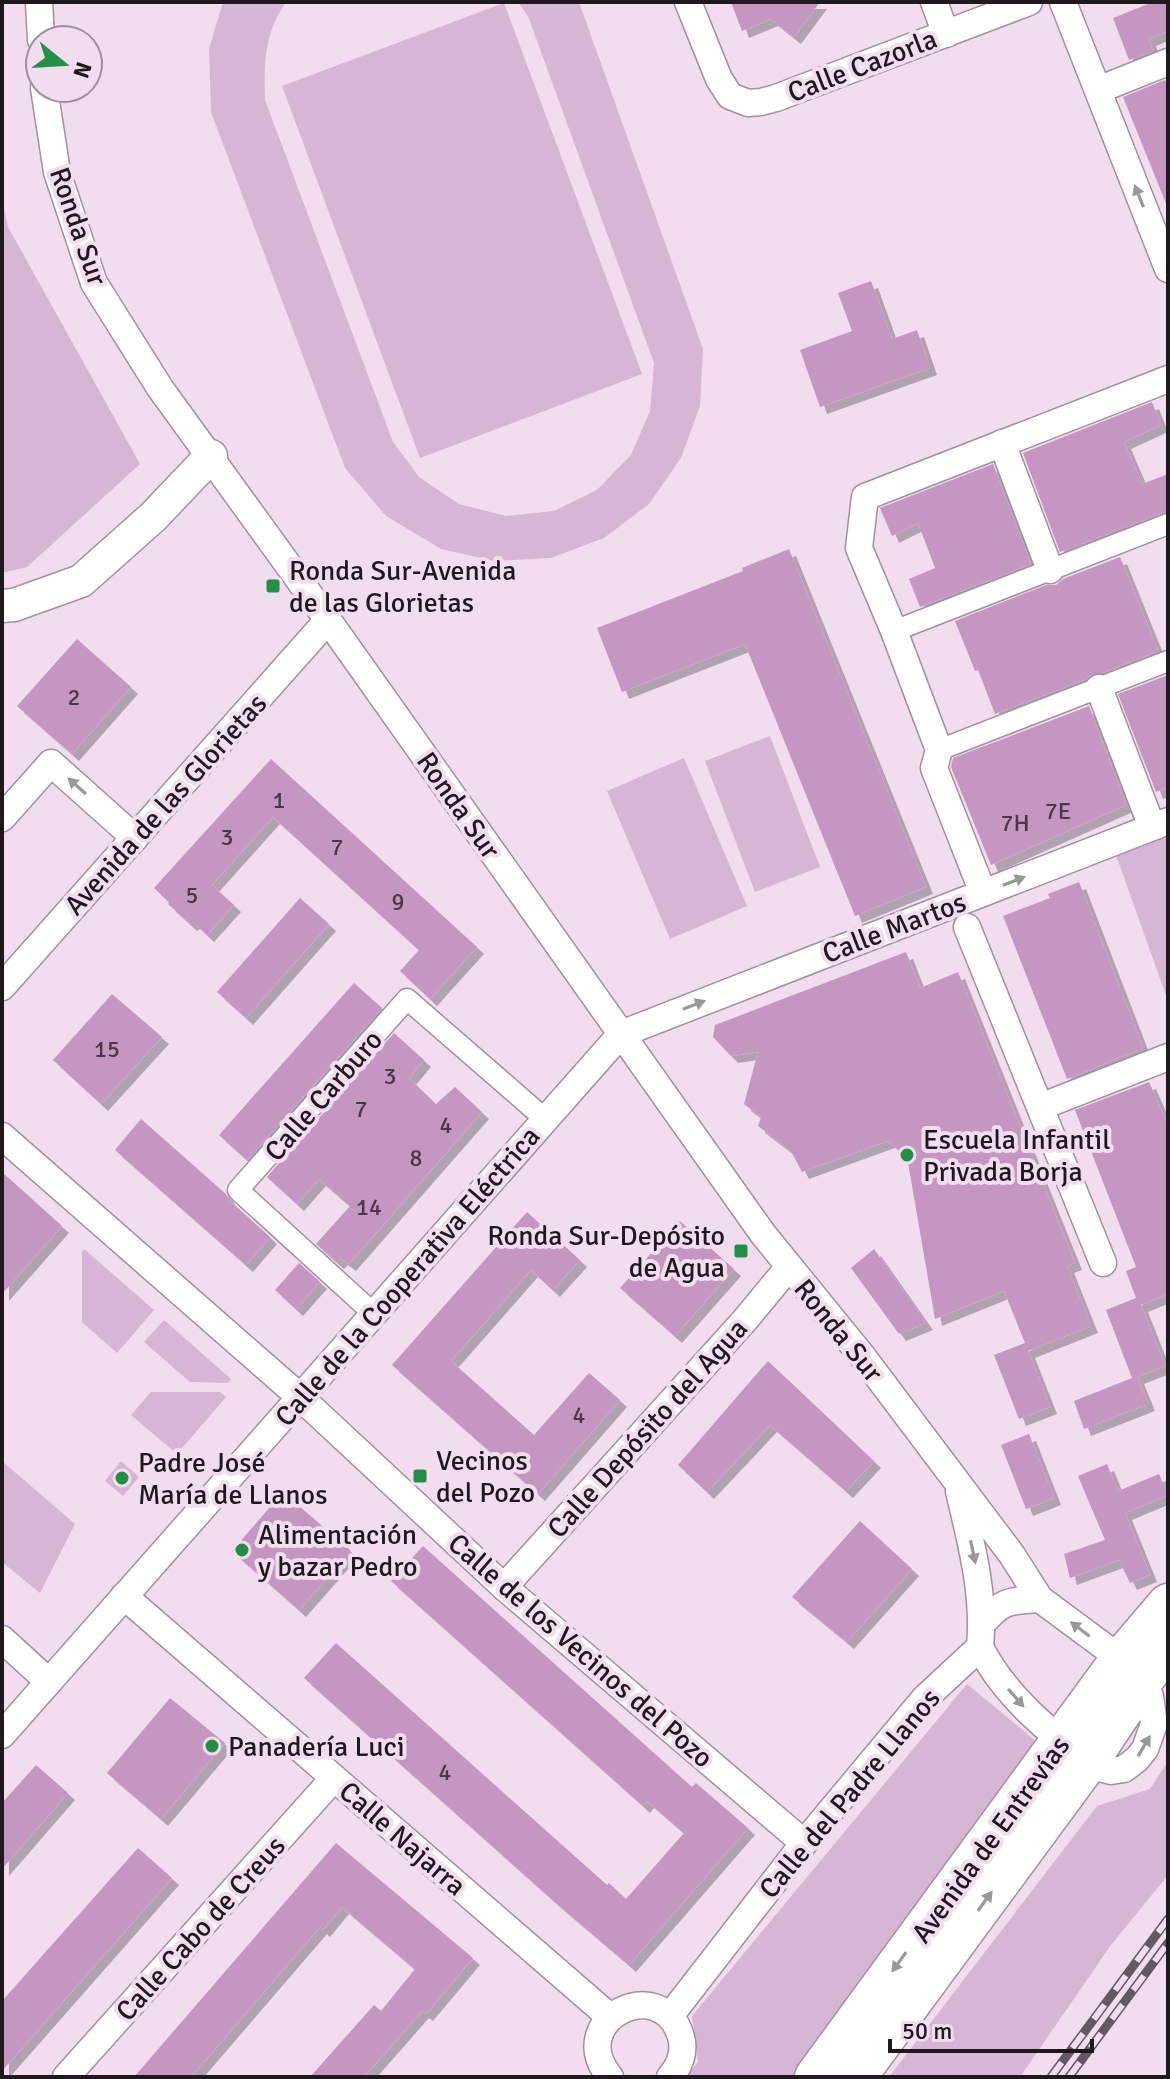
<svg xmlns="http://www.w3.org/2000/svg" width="1170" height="2079" font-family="Signika,sans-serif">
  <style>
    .green { fill: #d7b5d4 }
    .building { fill: #c696c2; filter: url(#shadow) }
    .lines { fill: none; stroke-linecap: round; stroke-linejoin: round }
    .pedestrian-casing { stroke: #a290a0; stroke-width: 23 }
    .minor-casing { stroke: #a290a0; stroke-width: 29 }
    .tertiary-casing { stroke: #a290a0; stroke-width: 35 }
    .primary-casing { stroke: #a290a0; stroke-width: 43 }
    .pedestrian { stroke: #fff; stroke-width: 20 }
    .minor { stroke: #fff; stroke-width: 26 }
    .tertiary { stroke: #fff; stroke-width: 32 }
    .primary { stroke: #fff; stroke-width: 40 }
    .rail-casing { stroke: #645962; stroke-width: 9 }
    .rail { stroke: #f1ddee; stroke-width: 6; stroke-dasharray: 18; stroke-linecap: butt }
    .oneway { fill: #9a979a }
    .poi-dot { fill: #238e46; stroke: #f1ddee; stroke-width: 3 }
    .labels { text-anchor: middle; stroke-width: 8; stroke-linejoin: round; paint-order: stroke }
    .number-label { font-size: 24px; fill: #493847 }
    .street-label { font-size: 28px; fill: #1f181e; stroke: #f1ddee }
    .poi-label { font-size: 28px; fill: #1f181e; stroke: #f1ddee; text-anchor: start }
  </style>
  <defs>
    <filter id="shadow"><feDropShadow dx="7" dy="7" stdDeviation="0" flood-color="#0004"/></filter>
  </defs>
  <rect width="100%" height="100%" fill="#f1ddee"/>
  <g class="green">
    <path d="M223,2H286C264,34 264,63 265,100L393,442L419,477L459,504L506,516L554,511L597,490L631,455L650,411L654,363L528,16L518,2H579L703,349L700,406L681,458L649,504L604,538L551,558L495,561L441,549L386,516L345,468L211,112L209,49Z"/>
    <path d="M504,3L642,374L420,458L282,86Z"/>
    <path d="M2,199L8,227L140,464L27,567L2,573Z"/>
    <path d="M770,736L820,867L755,892L705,761Z"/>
    <path d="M684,758L747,906L670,939L607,791Z"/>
    <path d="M1168,836V1001L1116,855Z"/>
    <path d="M84,1249L154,1310L117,1353L82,1322V1252Z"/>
    <path d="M164,1320L231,1379L228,1383L190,1382L144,1342Z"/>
    <path d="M151,1392H220L226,1397L177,1454L131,1415Z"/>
    <path d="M2,1461L75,1524L40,1593L2,1562Z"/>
    <path d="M121,1461L139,1477L123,1496L105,1481Z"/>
    <path d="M967,1684L1042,1746L792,2077H686L698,2062L692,2016Z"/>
    <path d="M1168,1761V1875L1111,1945L1020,2077H889L1097,1806L1150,1789Z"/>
  </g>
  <g class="building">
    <path d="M731,2H820L794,37L771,19L742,31Z"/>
    <path d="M1153,2H1168V31L1149,39L1153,51L1129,60L1113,18Z"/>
    <path d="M1165,80L1168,86L1167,206L1123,97Z"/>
    <path d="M871,281L892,339L917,330L930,368L820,407L800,350L852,331L838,293Z"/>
    <path d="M1152,402L1161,425L1124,442L1142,484L1168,474V511L1060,552L1023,453Z"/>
    <path d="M993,464L1031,564L920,607L909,579L935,568L918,523L892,536L880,508Z"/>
    <path d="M789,549L926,887L855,916L745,644L622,692L597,628L743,571L742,568Z"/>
    <path d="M1120,557L1158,651L1102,673H1094L1086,679L995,714L978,670L975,671L955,621L1046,585H1056L1063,579Z"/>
    <path d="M77,639L131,687L72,754L17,706Z"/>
    <path d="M1168,675V787L1156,792L1118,694Z"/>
    <path d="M1089,706L1126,805L991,865L951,767L953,758Z"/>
    <path d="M271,759L477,947L430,999L400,971L419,950L273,817L212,885L234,905L207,935L193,922L190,924L168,904L169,902L154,888Z"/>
    <path d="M1079,882L1143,1048L1067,1079L1003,916L1050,898L1048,894Z"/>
    <path d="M300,898L329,924L246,1018L217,992Z"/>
    <path d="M906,952L920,988L958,972L1075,1263L1067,1266L1091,1326L1028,1351L1050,1407L1019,1419L994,1355L1025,1343L1004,1291L935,1319L907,1157L888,1141L802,1172L791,1151L758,1126L761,1117L744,1104L758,1052L731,1056L713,1037L715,1025Z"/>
    <path d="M354,983L382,1008L247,1160L219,1135Z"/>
    <path d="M112,994L162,1037L101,1104L53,1060Z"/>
    <path d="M394,1033L424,1060L409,1078L436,1104L455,1087L482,1112L349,1264L341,1258L337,1262L316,1244L350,1206L319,1179L297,1204L267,1177Z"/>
    <path d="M1149,1082L1168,1125V1294L1141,1305L1165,1366L1137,1377L1148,1404L1084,1429L1074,1401L1132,1378L1106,1310L1136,1298L1126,1271L1136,1267L1075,1110Z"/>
    <path d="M141,1119L226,1194L229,1200L270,1237L246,1265L115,1150Z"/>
    <path d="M2,1172L62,1226L2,1294Z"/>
    <path d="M527,1212L580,1260L553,1290L531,1270L451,1361L534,1435L589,1373L620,1400L538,1494L392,1365Z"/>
    <path d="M680,1221L734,1269L675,1336L620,1288Z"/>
    <path d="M874,1249L926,1323L899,1334L851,1268Z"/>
    <path d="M299,1263L320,1282L296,1309L275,1290Z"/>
    <path d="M768,1361L874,1461L846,1491L770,1425L707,1492L678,1465Z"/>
    <path d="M1029,1434L1054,1498L1026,1509L1001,1445Z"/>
    <path d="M1107,1464L1118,1491L1159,1474L1168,1495L1125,1513L1150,1575L1130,1583L1119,1560L1070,1578L1064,1554L1105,1540L1078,1476Z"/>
    <path d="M283,1492L351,1551L299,1610L232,1551Z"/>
    <path d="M860,1521L912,1569L847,1642L792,1597Z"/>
    <path d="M423,1546L692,1787L696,1783L748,1828L629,1965L555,1902L304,1678L336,1643L607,1885L609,1883L626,1899L684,1833L647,1801L643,1806L391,1581Z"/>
    <path d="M170,1698L225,1743L161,1819L107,1773Z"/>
    <path d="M36,1765L68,1793L2,1869V1803Z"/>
    <path d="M336,1843L473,1958L426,2014L422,2011L364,2077H310L374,2005L381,2011L415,1969L342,1907L323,1930L320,1927L191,2077H134Z"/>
    <path d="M138,1848L172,1878L2,2071V2001Z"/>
  </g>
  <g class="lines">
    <defs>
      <g id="pedestrian">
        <path d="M894,631L1168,524"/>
        <path d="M939,750L1168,661"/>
        <path d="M374,1314L238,1190L407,999L545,1119"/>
      </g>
      <g id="minor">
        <path d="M39,2L41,40"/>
        <path d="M688,2L719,79L730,96L748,103L761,102L776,98L1029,2"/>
        <path d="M934,2L946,34"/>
        <path d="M1063,2L1168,269"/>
        <path d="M44,88L57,172L94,283L160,388L328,620L763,1234L863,1357L1012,1555L1040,1599L1121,1659L1142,1681L1150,1696L1154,1724L1145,1749L1137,1759L1124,1769L1111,1771L1099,1768L1088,1762C1046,1729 1004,1695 980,1647"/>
        <path d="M1098,90L1168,62"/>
        <path d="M1002,443L1050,570"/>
        <path d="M1099,688L1152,827"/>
        <path d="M2,818L51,763L135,838"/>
        <path d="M983,893L934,768L939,750L894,631L859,548L865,497L1168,379"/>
        <path d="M967,927L1103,1263"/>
        <path d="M2,987L328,620"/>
        <path d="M1040,1107L1168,1057"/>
        <path d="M2,1136L300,1397L504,1587L804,1843"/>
        <path d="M504,1587L745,1320L788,1268"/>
        <path d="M124,1596L610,2017"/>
        <path d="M982,1624C1002,1600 1009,1601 1040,1599"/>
        <path d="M2,1639L49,1682"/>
        <path d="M2,1735L621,1034L1168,821"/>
        <path d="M670,2016L804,1843L924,1699L980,1647C985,1593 971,1543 959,1491"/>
        <path d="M66,2077L334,1778"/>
        <path d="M610,2077C563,2020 662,1971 681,2037C685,2051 680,2066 670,2077"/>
      </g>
      <path id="tertiary" d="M2,606L14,605L81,581L153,517L211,456"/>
      <g id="primary">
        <path d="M815,2077L1121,1659L1168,1604"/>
        <path d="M856,2077L1088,1762L1142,1681L1168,1647"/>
      </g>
    </defs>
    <use href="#pedestrian" class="pedestrian-casing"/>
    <use href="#minor" class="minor-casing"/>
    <use href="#tertiary" class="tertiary-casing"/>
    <use href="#primary" class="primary-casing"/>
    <use href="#pedestrian" class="pedestrian"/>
    <use href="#minor" class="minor"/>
    <use href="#tertiary" class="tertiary"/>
    <use href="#primary" class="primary"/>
    <defs>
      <g id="rail">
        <path d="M1051,2077L1168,1919"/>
        <path d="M1069,2077L1168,1943"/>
      </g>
    </defs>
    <use href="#rail" class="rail-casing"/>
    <use href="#rail" class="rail"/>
  </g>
  <defs><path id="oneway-solid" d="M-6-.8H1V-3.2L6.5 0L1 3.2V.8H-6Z" transform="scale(2)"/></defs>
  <g class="oneway">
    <use href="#oneway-solid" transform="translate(1139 196) rotate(-112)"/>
    <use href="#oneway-solid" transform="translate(77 786) rotate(-138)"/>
    <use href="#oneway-solid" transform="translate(1014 881) rotate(-21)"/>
    <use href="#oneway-solid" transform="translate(694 1005) rotate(-21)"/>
    <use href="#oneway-solid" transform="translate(973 1552) rotate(78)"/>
    <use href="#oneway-solid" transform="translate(1080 1629) rotate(-143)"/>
    <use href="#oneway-solid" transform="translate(1016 1698) rotate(49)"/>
    <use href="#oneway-solid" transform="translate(1144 1746) rotate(-60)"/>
    <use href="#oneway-solid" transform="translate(985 1901) rotate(-54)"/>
    <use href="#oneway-solid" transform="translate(899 1962) rotate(126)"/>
  </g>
  <g class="poi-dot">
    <rect x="265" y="578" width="16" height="16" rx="4"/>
    <circle cx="907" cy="1155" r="8"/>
    <rect x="733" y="1243" width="16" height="16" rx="4"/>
    <rect x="412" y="1468" width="16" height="16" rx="4"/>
    <circle cx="122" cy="1478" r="8"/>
    <circle cx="242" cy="1550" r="8"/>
    <circle cx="212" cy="1746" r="8"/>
  </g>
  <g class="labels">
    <g class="number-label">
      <text x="74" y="705">2</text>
      <text x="279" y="808">1</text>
      <text x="1058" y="819">7E</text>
      <text x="1015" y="831">7H</text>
      <text x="227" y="845">3</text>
      <text x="337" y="855">7</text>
      <text x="192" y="903">5</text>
      <text x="398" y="910">9</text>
      <text x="107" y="1057">15</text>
      <text x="390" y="1084">3</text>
      <text x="361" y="1117">7</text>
      <text x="446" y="1133">4</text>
      <text x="416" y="1166">8</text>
      <text x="369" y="1215">14</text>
      <text x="579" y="1423">4</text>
      <text x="445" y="1780">4</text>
    </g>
    <g class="street-label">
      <text transform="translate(862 65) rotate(-21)" y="10">Calle Cazorla</text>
      <text transform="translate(79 226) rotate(71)" y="10">Ronda Sur</text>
      <text transform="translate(165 804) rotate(-48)" y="10">Avenida de las Glorietas</text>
      <text transform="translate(459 805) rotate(55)" y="10">Ronda Sur</text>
      <text transform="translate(894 927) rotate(-21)" y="10">Calle Martos</text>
      <text transform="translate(323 1095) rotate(-49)" y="10">Calle Carburo</text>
      <text transform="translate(407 1276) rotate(-49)" y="10">Calle de la Cooperativa Eléctrica</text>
      <text transform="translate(839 1330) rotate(51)" y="10">Ronda Sur</text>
      <text transform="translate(647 1428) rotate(-48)" y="10">Calle Depósito del Agua</text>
      <text transform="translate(581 1650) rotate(41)" y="10">Calle de los Vecinos del Pozo</text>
      <text transform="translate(849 1793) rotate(-50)" y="10">Calle del Padre Llanos</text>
      <text transform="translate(403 1838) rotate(41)" y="10">Calle Najarra</text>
      <text transform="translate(990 1839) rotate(-54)" y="10">Avenida de Entrevías</text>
      <text transform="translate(200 1928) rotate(-48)" y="10">Calle Cabo de Creus</text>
    </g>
    <g class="poi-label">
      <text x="289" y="580">Ronda Sur-Avenida<tspan x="289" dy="32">de las Glorietas</tspan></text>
      <text x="923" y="1149">Escuela Infantil<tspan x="923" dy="32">Privada Borja</tspan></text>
      <text x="725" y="1245" text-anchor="end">Ronda Sur-Depósito<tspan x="725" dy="32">de Agua</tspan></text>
      <text x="436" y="1470">Vecinos<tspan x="436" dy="32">del Pozo</tspan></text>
      <text x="138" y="1472">Padre José<tspan x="138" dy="32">María de Llanos</tspan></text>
      <text x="258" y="1544">Alimentación<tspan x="258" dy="32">y bazar Pedro</tspan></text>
      <text x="228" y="1756">Panadería Luci</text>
    </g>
  </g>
  <rect width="1170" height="2079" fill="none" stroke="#1f181e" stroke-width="8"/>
  <g transform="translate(64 64) rotate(108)"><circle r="38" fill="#f1ddee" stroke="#9d8e9b" stroke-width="2"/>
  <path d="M0-6L14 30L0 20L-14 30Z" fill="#238e46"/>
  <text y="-12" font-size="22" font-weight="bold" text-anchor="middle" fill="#1f181e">N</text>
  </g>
  <path d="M890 2039v12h202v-12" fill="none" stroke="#1f181e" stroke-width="4"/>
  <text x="902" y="2039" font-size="24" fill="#1f181e" stroke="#f1ddee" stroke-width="6" paint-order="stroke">50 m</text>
</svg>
